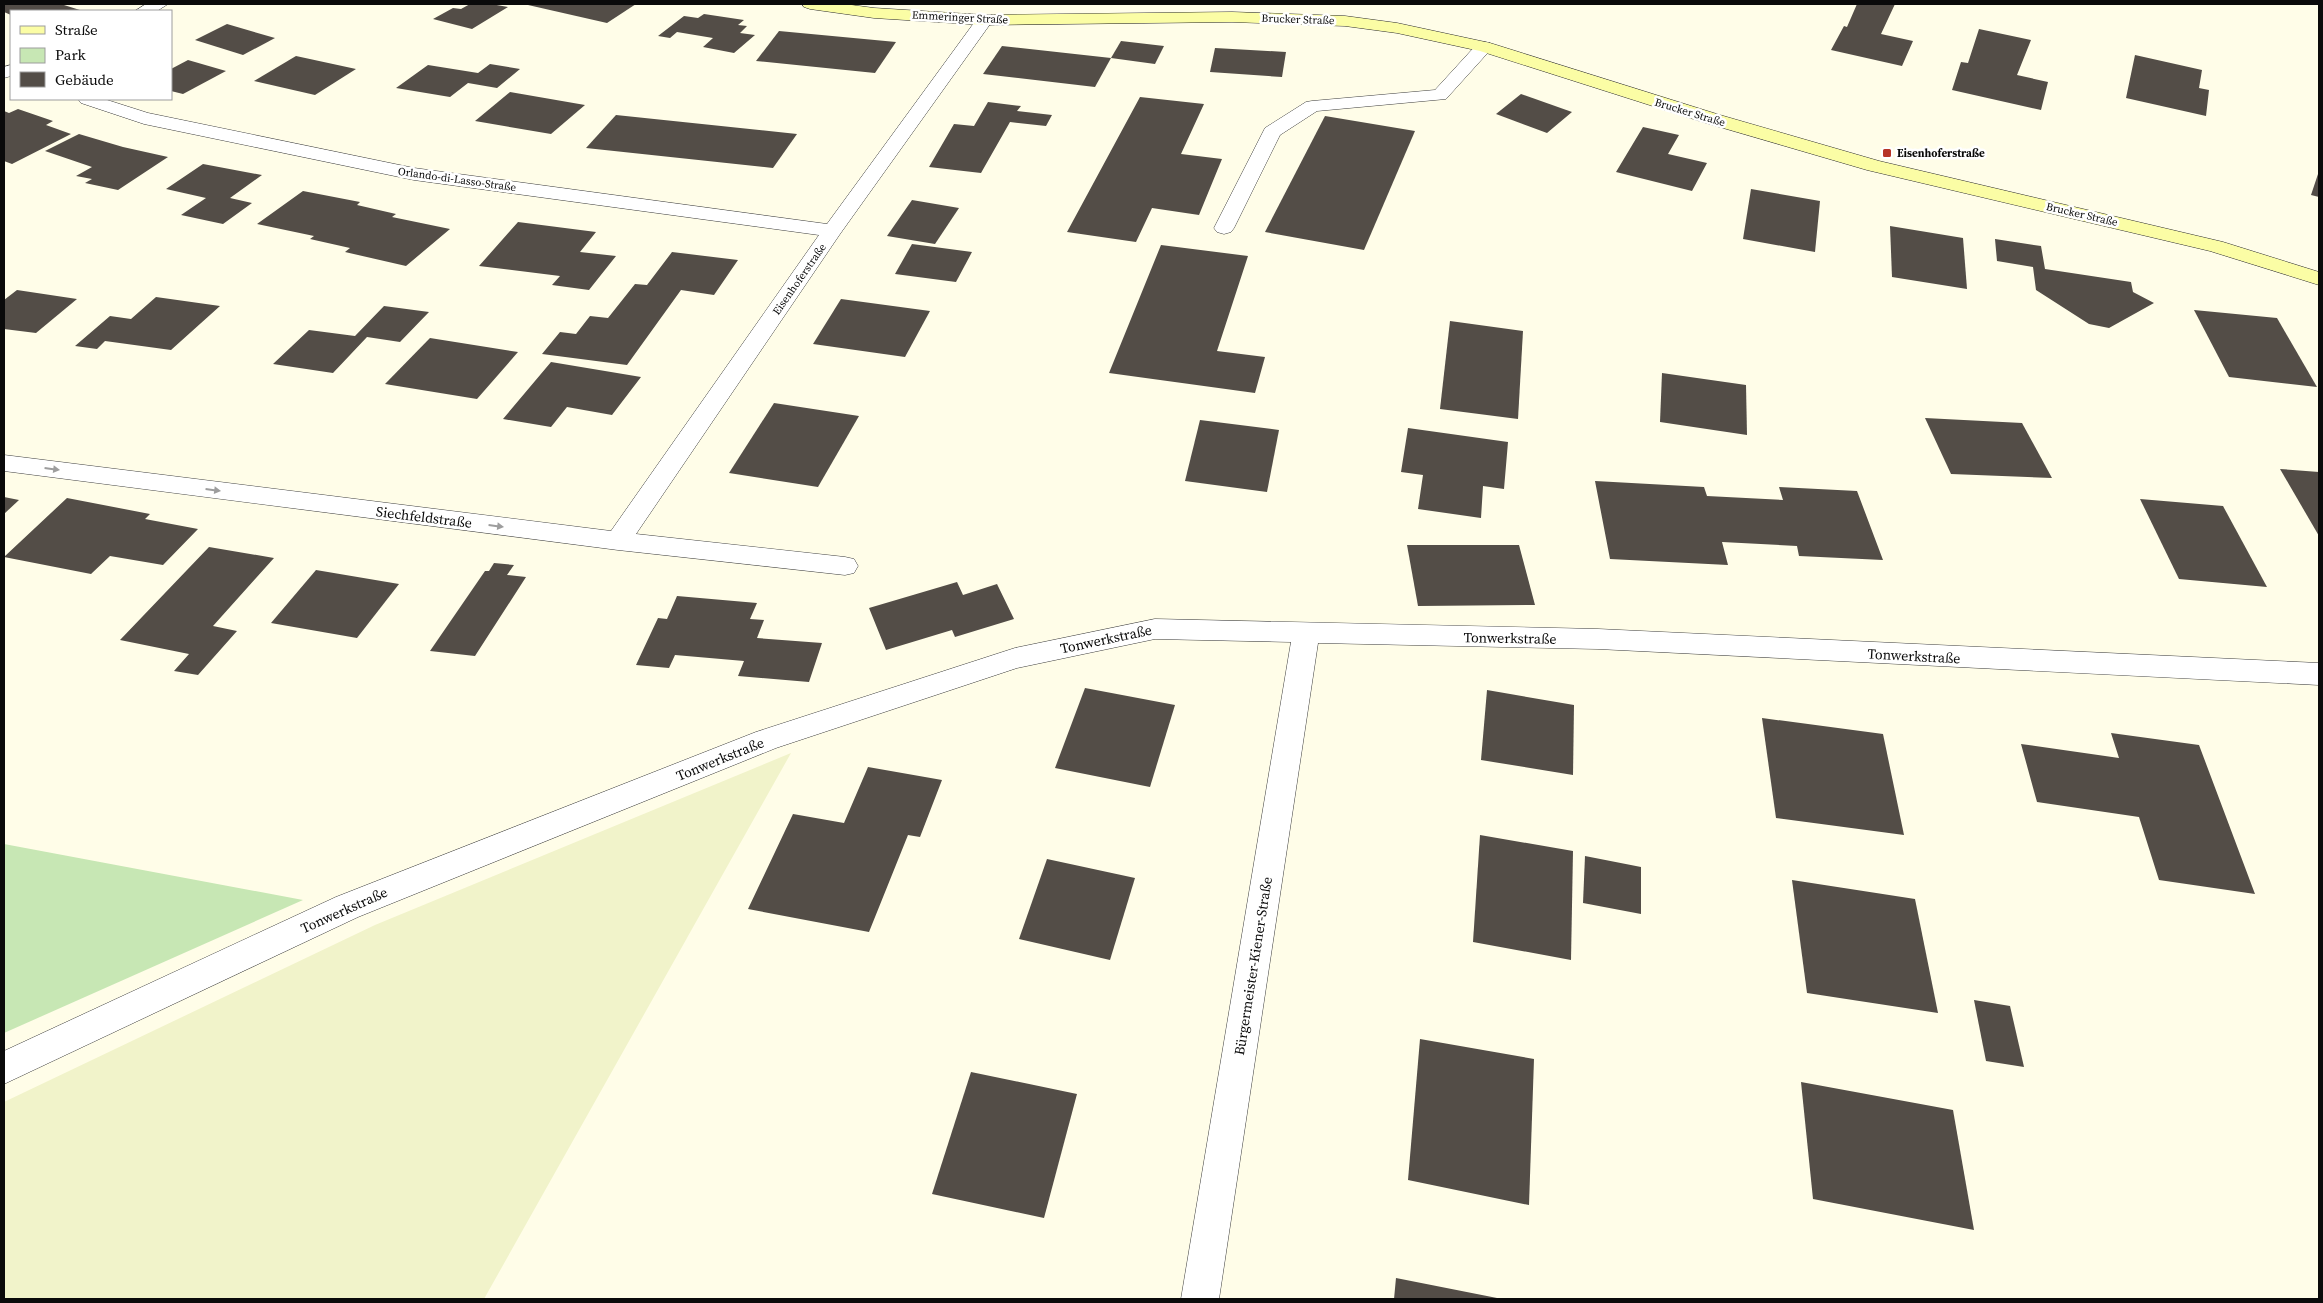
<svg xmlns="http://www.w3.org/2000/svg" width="2323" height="1303" font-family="'Source Serif 4',serif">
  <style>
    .farmland { fill: #f1f3ca }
    .green { fill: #c7e7b4 }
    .building { fill: #534d47 }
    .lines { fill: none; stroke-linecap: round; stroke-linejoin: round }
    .lane-casing { stroke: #3d3d3d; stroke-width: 1 }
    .street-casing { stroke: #3d3d3d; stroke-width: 1 }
    .secondary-casing { stroke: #2c2c2c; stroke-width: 1 }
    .lane { fill: #fff; fill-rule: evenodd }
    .street { fill: #fff; fill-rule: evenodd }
    .secondary { fill: #fbfda5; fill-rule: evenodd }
    .oneway { fill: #9d9d9d }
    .poi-dot { fill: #b63427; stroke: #fff; stroke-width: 2 }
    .labels { text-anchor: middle; stroke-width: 5; stroke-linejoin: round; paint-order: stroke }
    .far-street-label { font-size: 11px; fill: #0a0a0a; stroke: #fff }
    .far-poi-label { font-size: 11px; font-weight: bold; fill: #0a0a0a; stroke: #fff; text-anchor: start }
    .street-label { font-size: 14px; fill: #0a0a0a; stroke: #fff }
  </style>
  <rect width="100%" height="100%" fill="#fffde8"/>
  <path class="farmland" d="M791,753L484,1299H4V1102L375,925Z"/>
  <path class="green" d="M4,844L303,900L4,1033Z"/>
  <g class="building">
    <path d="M4,4H66L64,5L83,11H11V15L4,12Z"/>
    <path d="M470,4H491L508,7L472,29L433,19L453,8L461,9Z"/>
    <path d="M530,4H636L607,23L528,5Z"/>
    <path d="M1857,4H1895L1881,34L1913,41L1902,66L1831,50L1844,26L1847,27Z"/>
    <path d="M704,14L744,20L738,25L747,26L740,33L755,35L734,53L703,47L713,38L677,32L670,38L658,36L684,16L698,18Z"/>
    <path d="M227,24L275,38L243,55L195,40Z"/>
    <path d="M1979,29L2031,40L2017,75L2048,82L2041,110L1952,90L1961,62L1968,63Z"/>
    <path d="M779,31L896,42L875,73L756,61Z"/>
    <path d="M1121,41L1164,46L1155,64L1111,58Z"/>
    <path d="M1002,46L1111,58L1095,87L983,74Z"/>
    <path d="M1215,48L1286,52L1282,77L1210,72Z"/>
    <path d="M2135,55L2202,70L2199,88L2209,90L2206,116L2126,98Z"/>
    <path d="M296,56L356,69L315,95L254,81Z"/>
    <path d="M188,60L226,71L183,94L171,91V69Z"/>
    <path d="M490,64L520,69L497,88L468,83L450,97L396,88L428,65L478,73Z"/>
    <path d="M510,92L585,105L551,134L475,121Z"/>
    <path d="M1521,94L1572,112L1547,133L1496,114Z"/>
    <path d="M1140,97L1204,104L1181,154L1222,159L1199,215L1152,208L1136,242L1067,232Z"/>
    <path d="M988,102L1021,106L1017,111L1052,115L1046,126L1010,122L981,173L929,167L954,124L974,126Z"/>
    <path d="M18,109L53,121L46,125L71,134L12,164L4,161V111L9,113Z"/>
    <path d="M616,115L797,134L773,168L586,148Z"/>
    <path d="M1325,116L1415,131L1364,250L1265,232Z"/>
    <path d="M1643,127L1679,135L1668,154L1707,163L1692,191L1616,172Z"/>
    <path d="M79,134L123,147L168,157L118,190L85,183L92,179L76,176L92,167L45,151Z"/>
    <path d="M203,164L262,175L230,198L252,203L223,224L181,215L206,198L166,189Z"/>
    <path d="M2319,171V197L2311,195Z"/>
    <path d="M1751,189L1820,201L1815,252L1743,239Z"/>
    <path d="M303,191L360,202L357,205L396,214L392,217L450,229L406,266L345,252L350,248L310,239L314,236L257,224Z"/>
    <path d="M912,200L959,208L935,244L887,236Z"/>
    <path d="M518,222L596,232L580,252L616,256L589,290L552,285L560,276L479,266Z"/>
    <path d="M1890,226L1963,238L1967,289L1892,277Z"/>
    <path d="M1995,239L2041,246L2045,269L2131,282L2133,292L2154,303L2109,328L2089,324L2036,290L2033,267L1997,261Z"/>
    <path d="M912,244L972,252L956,282L895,274Z"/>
    <path d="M1161,245L1248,256L1217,351L1265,357L1255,393L1109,373Z"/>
    <path d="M672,252L738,260L714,295L681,290L627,365L542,354L560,332L576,334L590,316L608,318L635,284L647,285Z"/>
    <path d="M17,290L77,299L36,333L4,329V300Z"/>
    <path d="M156,297L220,306L171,350L105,341L97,349L75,346L110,316L131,319Z"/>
    <path d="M841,299L930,311L905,357L813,344Z"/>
    <path d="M384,306L429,312L400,342L367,337L333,373L273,364L309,330L355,336Z"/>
    <path d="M2194,310L2277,318L2317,387L2229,377Z"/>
    <path d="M1450,321L1523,331L1518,419L1440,409Z"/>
    <path d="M430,338L518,352L477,399L385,384Z"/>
    <path d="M551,362L641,377L612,415L567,407L551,427L503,419Z"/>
    <path d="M1662,373L1746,385L1747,435L1660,422Z"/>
    <path d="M774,403L859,416L818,487L729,473Z"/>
    <path d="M1925,418L2022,423L2052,478L1951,474Z"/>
    <path d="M1200,420L1279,430L1267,492L1185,481Z"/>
    <path d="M1408,428L1508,442L1504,489L1483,486L1481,518L1418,509L1423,475L1401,472Z"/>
    <path d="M2280,469L2319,472V536Z"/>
    <path d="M1595,481L1704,487L1707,496L1783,500L1779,487L1857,491L1883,560L1799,556L1797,546L1722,542L1728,565L1610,559Z"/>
    <path d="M4,497L19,500L4,514Z"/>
    <path d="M67,498L150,514L145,519L198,529L163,565L110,556L91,574L4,557Z"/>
    <path d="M2140,499L2223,506L2267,587L2179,579Z"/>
    <path d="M1407,545H1519L1535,605L1418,606Z"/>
    <path d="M209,547L274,558L213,626L237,631L198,675L174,671L189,654L120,640Z"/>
    <path d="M494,563L514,565L507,575L526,577L475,656L430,651L485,571H489Z"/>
    <path d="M316,570L399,584L357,638L271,623Z"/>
    <path d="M957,582L963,595L997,584L1014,619L955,637L952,630L886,650L869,608Z"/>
    <path d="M677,596L757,603L750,619L764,620L757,638L822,643L809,682L738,676L744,661L675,655L669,668L636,665L658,618L667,619Z"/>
    <path d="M1085,688L1175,705L1150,787L1055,768Z"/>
    <path d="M1487,690L1574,705L1573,775L1481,760Z"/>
    <path d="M1762,718L1883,734L1904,835L1776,818Z"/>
    <path d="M2111,733L2199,745L2255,894L2159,880L2139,817L2037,802L2021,744L2119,758Z"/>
    <path d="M868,767L942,780L920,837L908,835L869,932L748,909L793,814L844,823Z"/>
    <path d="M1480,835L1573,851L1571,960L1473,942Z"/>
    <path d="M1585,856L1641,867V914L1583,903Z"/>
    <path d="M1047,859L1135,878L1110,960L1019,939Z"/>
    <path d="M1792,880L1915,899L1938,1013L1807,993Z"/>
    <path d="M1974,1000L2010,1006L2024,1067L1986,1061Z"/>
    <path d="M1420,1039L1534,1059L1529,1205L1408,1180Z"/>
    <path d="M971,1072L1077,1094L1044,1218L932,1194Z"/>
    <path d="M1801,1082L1953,1110L1974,1230L1813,1199Z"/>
    <path d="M1396,1278L1497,1298V1299H1394Z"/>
  </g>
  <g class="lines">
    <defs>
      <path id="lane" d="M1484,42L1490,43L1493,47L1446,99L1317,111L1280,135L1234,228L1231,232L1224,234L1217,232L1214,228L1265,128L1306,102L1312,101L1435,90L1478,43Z"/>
      <g id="street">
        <path d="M146,4H168L157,11H135Z"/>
        <path d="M985,15L991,16L993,20L840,234L636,534L845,557L854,559L858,566L854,573L845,575L618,550L4,471V455L611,531L819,235L414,180L144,124L81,103L78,99H104L148,113L414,168L827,224L979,16Z"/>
        <path d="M11,65V76L4,78V67Z"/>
        <path d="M1155,619L1598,629L2319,663V685L1598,649L1318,643L1219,1299H1181L1291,642L1155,639L1017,668L776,748L358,917L4,1084V1051L336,897L756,732L1015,648Z"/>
      </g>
      <path id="secondary" d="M802,4H844L874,8L985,15L1232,12L1345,16L1397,23L1490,43L1720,115L1879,161L2223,242L2319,272V285L2210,251L1867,170L1706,123L1480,51L1397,33L1345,26L1232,22L985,25L874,18L810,9L804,7Z"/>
    </defs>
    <use href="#lane" class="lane-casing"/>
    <use href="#street" class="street-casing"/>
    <use href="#secondary" class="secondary-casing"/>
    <use href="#lane" class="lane"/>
    <use href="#street" class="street"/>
    <use href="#secondary" class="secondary"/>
  </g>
  <defs><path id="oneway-solid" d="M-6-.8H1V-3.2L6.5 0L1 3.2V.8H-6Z" transform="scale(1.25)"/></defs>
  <g class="oneway">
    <use href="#oneway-solid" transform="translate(52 469) rotate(7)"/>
    <use href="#oneway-solid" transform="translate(213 490) rotate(7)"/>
    <use href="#oneway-solid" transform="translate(496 526) rotate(7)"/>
  </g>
  <rect class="poi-dot" x="1882" y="148" width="10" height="10" rx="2.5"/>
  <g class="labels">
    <g class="far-street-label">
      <text transform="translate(960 17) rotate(3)" y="4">Emmeringer Straße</text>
      <text transform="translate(1298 19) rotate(2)" y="4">Brucker Straße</text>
      <text transform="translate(1690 112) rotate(17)" y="4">Brucker Straße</text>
      <text transform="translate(457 179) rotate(8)" y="4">Orlando-di-Lasso-Straße</text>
      <text transform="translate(2082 214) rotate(13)" y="4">Brucker Straße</text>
      <text transform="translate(799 279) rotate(-55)" y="4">Eisenhoferstraße</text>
    </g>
    <g class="far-poi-label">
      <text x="1897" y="157">Eisenhoferstraße</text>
    </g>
    <g class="street-label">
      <text transform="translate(424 517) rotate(7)" y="5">Siechfeldstraße</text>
      <text transform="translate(1510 638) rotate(1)" y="5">Tonwerkstraße</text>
      <text transform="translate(1106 639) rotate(-12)" y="5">Tonwerkstraße</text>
      <text transform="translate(1914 656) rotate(3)" y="5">Tonwerkstraße</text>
      <text transform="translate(720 759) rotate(-22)" y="5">Tonwerkstraße</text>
      <text transform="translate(344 910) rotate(-24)" y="5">Tonwerkstraße</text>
      <text transform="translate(1253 966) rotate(-81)" y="5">Bürgermeister-Kiener-Straße</text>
    </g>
  </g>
  <rect width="2323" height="1303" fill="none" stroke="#0a0a0a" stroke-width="10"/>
  <rect x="10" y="10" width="162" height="90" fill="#ffffff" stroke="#9d9d9d"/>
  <rect x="20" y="26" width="25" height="8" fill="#fbfda5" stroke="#9d9d9d"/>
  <text x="55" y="35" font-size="15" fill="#0a0a0a">Straße</text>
  <rect x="20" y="48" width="25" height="15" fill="#c7e7b4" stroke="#9d9d9d"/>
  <text x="55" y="60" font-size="15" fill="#0a0a0a">Park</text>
  <rect x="20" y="72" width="25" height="15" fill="#534d47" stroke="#9d9d9d"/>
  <text x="55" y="85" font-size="15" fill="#0a0a0a">Gebäude</text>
</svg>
